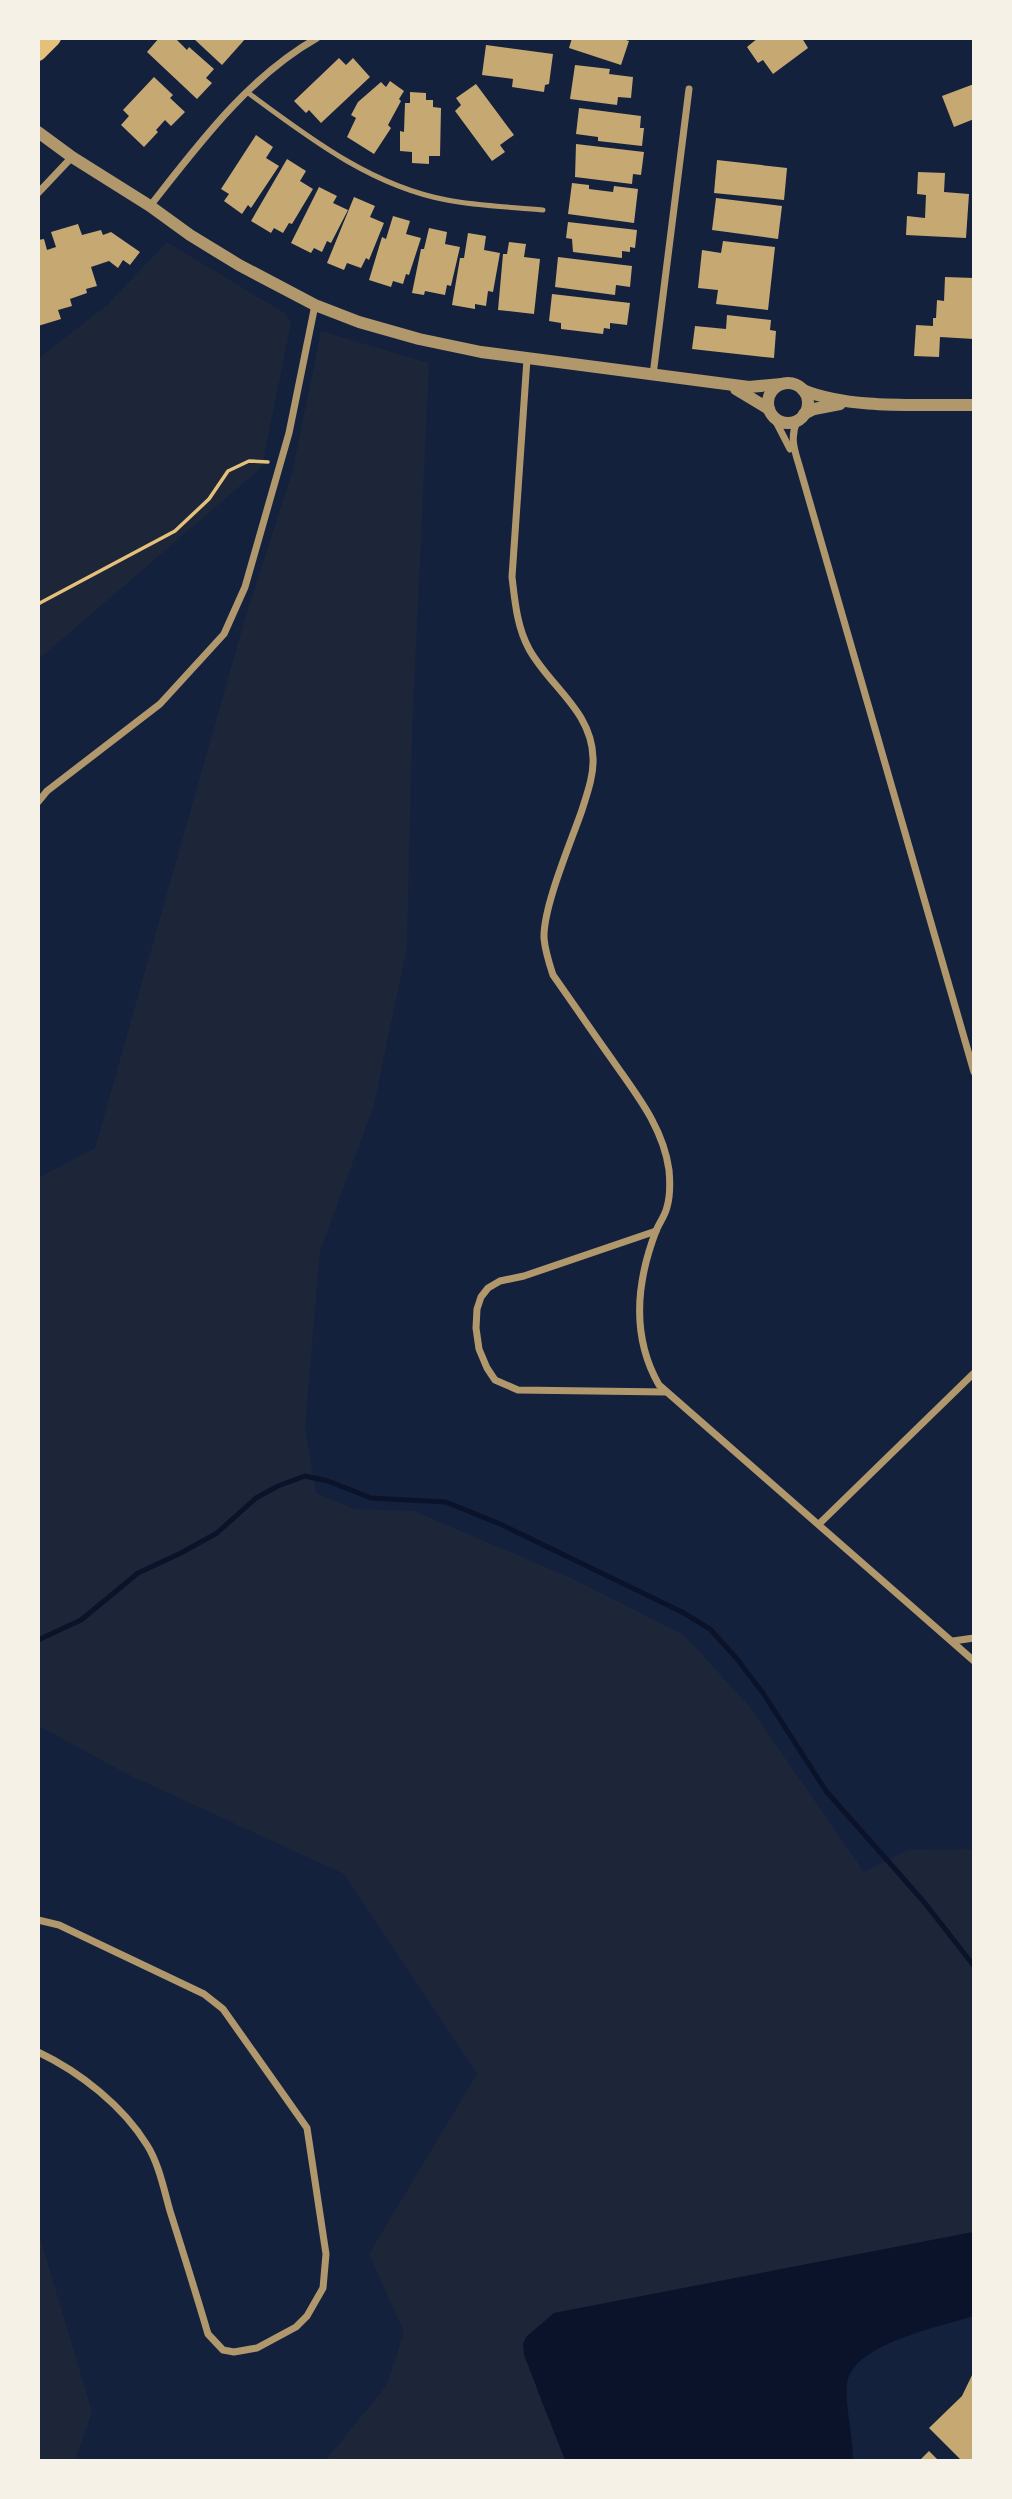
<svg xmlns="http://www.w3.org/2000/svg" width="1012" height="2499" font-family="Montserrat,sans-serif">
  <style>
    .green { fill: #1d2539 }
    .water { fill: #0b132b }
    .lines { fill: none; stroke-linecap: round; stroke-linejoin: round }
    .stream { stroke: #0b132b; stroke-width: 5 }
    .building { fill: #c6a872 }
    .path { stroke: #e5c07b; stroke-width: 3.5 }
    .service { stroke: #b1986c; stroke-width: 5 }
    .minor { stroke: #b1986c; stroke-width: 7 }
    .tertiary { stroke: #b1986c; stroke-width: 12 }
    .primary { stroke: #e5c07b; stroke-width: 16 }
  </style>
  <rect width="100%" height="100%" fill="#14213d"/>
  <g class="green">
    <path d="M167,242L286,314L291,323L262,467L39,659V358L107,305Z"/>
    <path d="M321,331L429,363L412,734L407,947L374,1105L320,1251L305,1428L316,1493L354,1509L414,1511L571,1578L684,1635L749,1706L864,1872L908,1850L973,1849V2232L554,2313L533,2331L537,2391L565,2460H326L387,2385L404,2332L369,2254L477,2074L344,1874L125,1773L39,1726L38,1178L95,1148L244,622L292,473Z"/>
    <path d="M39,2234L92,2412L75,2460H39Z"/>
  </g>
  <path class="water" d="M973,2232V2316C941,2327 850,2344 847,2385C845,2406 853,2437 853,2460H565L524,2355L523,2344L526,2337L554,2313Z"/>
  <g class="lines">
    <path class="stream" d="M38,1640L81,1620L138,1573L181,1553L217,1533L256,1498L278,1486L305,1476L328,1481L371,1498L446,1502L500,1524L682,1612L710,1629L737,1659L763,1693L826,1791L924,1902L974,1966"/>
  </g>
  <g class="building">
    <path d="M159,38H175L187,50L189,47L214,69L206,78L212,83L197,99L147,52Z"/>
    <path d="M193,38H246L222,65Z"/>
    <path d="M572,38H620L629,41L621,65L569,48Z"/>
    <path d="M758,38H802L808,48L773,74L763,60L758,63L747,47Z"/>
    <path d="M486,45L553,54L549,84L545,85L544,92L512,87L513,79L482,75Z"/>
    <path d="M339,58L346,65L353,58L370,77L321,123L309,110L306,113L294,101Z"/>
    <path d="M575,65L610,69L609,74L633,77L631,98L618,97L617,105L570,99Z"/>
    <path d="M154,77L173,95L170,98L185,112L171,126L165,120L156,130L158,132L144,147L121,125L129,116L123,110Z"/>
    <path d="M390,81L404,91L399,99L401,101L388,125L391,128L374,154L347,137L356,118L351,115L358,102L381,82L386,87Z"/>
    <path d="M476,84L514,135L500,145L505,152L492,161L455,111L461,105L456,98Z"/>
    <path d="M974,84V119L954,127L942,96Z"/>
    <path d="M410,92L426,93V100H433V107L441,108L440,156H429V164L412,163V152L400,151V131L404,132L405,103H410Z"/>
    <path d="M579,108L641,116L640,128H644L642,146L598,141V137L576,134Z"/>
    <path d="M256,135L273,147L266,158L279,166L251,208L248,205L242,214L224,201L229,194L221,189Z"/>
    <path d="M576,144L644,152L641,175L633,174L632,184L575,177Z"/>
    <path d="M287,159L306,171L300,181L313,189L292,224L289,223L283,233L274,228L271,233L251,221Z"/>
    <path d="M717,160L787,168L784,200L714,193Z"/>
    <path d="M918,172L945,173L944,192L969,194L966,238L906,235L907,216L925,218L926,195L917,194Z"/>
    <path d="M572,183L589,185V189L613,192L614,186L638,189L634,223L568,214Z"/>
    <path d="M319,187L337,196L333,203L348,210L331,243L327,241L322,252L314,248L311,253L291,243Z"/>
    <path d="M354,197L375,206L370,217L384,223L369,260L366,258L361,268L347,263L344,270L327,263Z"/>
    <path d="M716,198L782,206L778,239L712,230Z"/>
    <path d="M393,216L410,221L406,234L421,238L409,275L406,274L403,284L393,281L391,287L369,280L382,237L386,239Z"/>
    <path d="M568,222L637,230L635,248L630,247V252L622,251V258L573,252L572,239L566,238Z"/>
    <path d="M78,224L82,235L101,230L103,235L111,232L140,252L130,265L123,260L118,268L109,261L91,267L97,286L86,289L87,293L70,299L72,306L58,310L61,319L38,326V240L44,239L47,250L56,247L51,232Z"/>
    <path d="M429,228L447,232L445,244L460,247L451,286L447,285L445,295L425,291L424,295L412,293L421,249H424Z"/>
    <path d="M468,233L486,236L484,250L500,253L493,292L488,291L486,306L475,304V309L452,305L460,258H464Z"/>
    <path d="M723,241L775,247L768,310L716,304L718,290L698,288L702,250L721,253Z"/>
    <path d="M509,242L526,244L524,257L540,259L534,314L498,310L503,254H507Z"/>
    <path d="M558,257L632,266L630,287L616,285L615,295L555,287Z"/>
    <path d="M945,277L974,278V339L940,337L939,357L914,356L916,325L933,326V318H936L937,300L944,301Z"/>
    <path d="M552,294L630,303L627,325L610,323V329L604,328L603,334L561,329V323L549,321Z"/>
    <path d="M727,315L771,320L770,330L776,331L774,358L692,349L695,326L726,329Z"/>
    <path d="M974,2371V2460H961L929,2428L962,2396Z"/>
    <path d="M929,2451L938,2460H920Z"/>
  </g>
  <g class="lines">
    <path class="path" d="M38,604L175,531L209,499L228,471L249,461L268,462"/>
    <path class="service" d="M247,92C308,137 371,186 447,200C478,206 511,207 543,210"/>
    <g class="minor">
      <path d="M38,193L72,157"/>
      <path d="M150,206C198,145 248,77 317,38"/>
      <path d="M527,359L512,577C515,602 517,627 529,649C550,687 592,711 593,758C594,775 587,794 582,810C571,842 543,907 544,938C545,951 549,963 553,975C572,1002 591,1030 611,1058C635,1093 663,1126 669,1170C670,1181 670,1197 667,1207C665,1216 659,1223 656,1231C636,1283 631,1336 659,1385L974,1661"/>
      <path d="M653,375L689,89"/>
      <path d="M773,416L790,449"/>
      <path d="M797,421C790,437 794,449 799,465L974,1072"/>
      <path d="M38,802L47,791L160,704L224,634L245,587L289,433L315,305"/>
      <path d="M656,1231L524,1276L500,1281L488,1288L481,1297L477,1309L476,1328L479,1349L487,1368L495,1380L518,1390L666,1392"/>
      <path d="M819,1524L974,1373"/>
      <path d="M953,1641L974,1638"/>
      <path d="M38,1920L59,1925L204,1994L223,2009L307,2128L326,2254L323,2288L307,2316L296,2327L257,2348L234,2352L223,2350L208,2334C196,2293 183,2252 170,2211C164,2190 159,2164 147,2145C123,2106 80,2072 38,2052"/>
    </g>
    <g class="tertiary">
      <path d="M38,132L72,157L150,206L190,235L239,265L315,305L359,322L419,339L481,352L749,387L782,384"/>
      <circle cx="788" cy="403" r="20"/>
      <path d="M736,389L769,409"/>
      <path d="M803,390C851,410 922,404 974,405"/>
      <path d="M804,414L814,409L840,404"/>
    </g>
    <path class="primary" d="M38,53L53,38"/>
  </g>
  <rect width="1012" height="2499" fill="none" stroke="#f6f1e7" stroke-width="80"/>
</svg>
